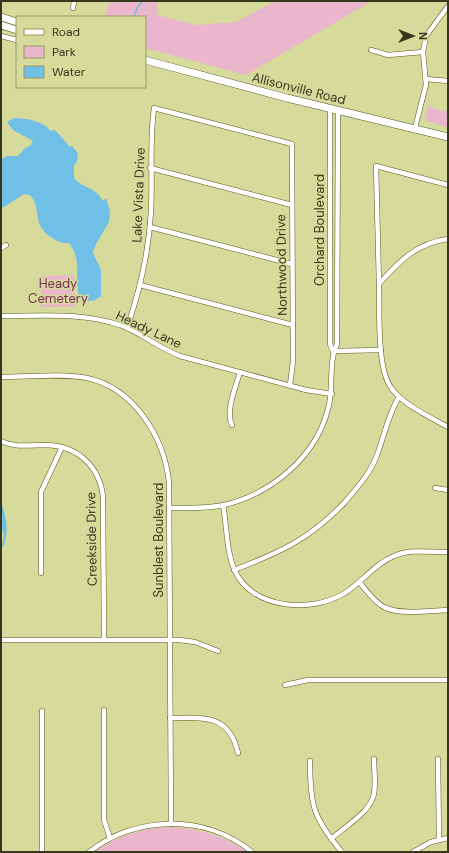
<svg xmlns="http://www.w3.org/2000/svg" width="449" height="853" font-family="'DM Sans',sans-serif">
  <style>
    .green { fill: #eab6cc }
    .water { fill: #70bfe6 }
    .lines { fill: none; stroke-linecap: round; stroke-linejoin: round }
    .stream { stroke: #70bfe6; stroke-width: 1.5 }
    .minor-casing { stroke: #56591a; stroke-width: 5.5 }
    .primary-casing { stroke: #56591a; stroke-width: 8 }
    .minor { stroke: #fff; stroke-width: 4.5 }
    .primary { stroke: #fff; stroke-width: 7 }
    .labels { text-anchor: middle; stroke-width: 3; stroke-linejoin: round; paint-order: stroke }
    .street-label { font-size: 13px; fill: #36381e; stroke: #d6db9b }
    .park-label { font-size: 13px; fill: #7e2a56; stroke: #d6db9b }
  </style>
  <rect width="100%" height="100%" fill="#d6db9b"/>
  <g class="green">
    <path d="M110,1H157L158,15L196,25L236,22L275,1H372L246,75L145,48V17H104Z"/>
    <path d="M428,106L445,112L448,107V128L425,120Z"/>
    <path d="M74,275L75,307H41V276Z"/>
    <path d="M170,827C198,828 225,836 247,852H94C117,836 142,828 170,827Z"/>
  </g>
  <g class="water">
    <path d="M14,118C27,118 42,121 51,131L55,130C61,136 65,142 70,147L72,146L78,153L77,162L74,165V178C86,191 94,185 103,201L106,198L110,211L109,222L96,244L93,253L101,270V296C95,302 89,301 81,300C72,282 84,261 69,243C61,243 59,242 52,238C30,223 43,211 30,195L24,194L4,207H1V159L8,156H18L25,148L31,145L33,141L13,130L7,122Z"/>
    <path d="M1,502C7,518 9,531 3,548L2,545L4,536L1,524Z"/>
  </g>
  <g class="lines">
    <path class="stream" d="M134,17L137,8L141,3"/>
    <defs>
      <g id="minor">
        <path d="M73,8L74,1"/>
        <path d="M1,36L17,40"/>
        <path d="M371,50L388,55L423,52"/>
        <path d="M426,79L448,81"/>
        <path d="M330,108V344L333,351"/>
        <path d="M415,128L426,85L423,52L426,36L448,6"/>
        <path d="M150,168L292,205"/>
        <path d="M448,185L376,166L379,284C399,261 417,243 448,239"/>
        <path d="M150,227L292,264"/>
        <path d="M1,248L6,245"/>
        <path d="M379,284C380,310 376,369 392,389C405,406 430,417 448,427"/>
        <path d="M140,285L293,325"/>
        <path d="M1,316C40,316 82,312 120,325C141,333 159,348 180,356L306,390L332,394"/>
        <path d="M127,328C140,290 149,252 151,211C153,176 149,144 154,108L292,144L293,361L290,385"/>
        <path d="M333,351L381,350"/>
        <path d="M1,377C28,377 61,373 87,378C134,388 164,437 169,482L171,824"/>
        <path d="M232,425C225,411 236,387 240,372"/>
        <path d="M1,441C15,448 32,445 47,445C78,446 100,467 103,497L104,640"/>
        <path d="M435,488L448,490"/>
        <path d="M223,505C227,526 226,551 235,571C252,609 311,613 343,594C361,584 374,564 394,556C409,549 431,552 448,552"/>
        <path d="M169,508C187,508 206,509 224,505C271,494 316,457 328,409C334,389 328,362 337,344L338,110"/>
        <path d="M234,570C281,552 310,539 345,502C356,489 368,476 375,460C384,439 387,416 399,397"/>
        <path d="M41,573V492L62,447"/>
        <path d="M360,583C367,591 374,602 384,607C398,615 431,611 448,610"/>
        <path d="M1,640H179L195,642L218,651"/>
        <path d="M285,685L308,680H448"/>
        <path d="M104,710V820L110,838"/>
        <path d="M42,711V852"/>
        <path d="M170,718C203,718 229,713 238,753"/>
        <path d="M438,759L439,839"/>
        <path d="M310,761C310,805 313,818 342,852"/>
        <path d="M331,839C344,827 370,813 374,794C376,783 374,770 374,759"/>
        <path d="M89,852C135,815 206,814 252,852"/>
        <path d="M413,852L431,842L448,838"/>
      </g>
      <g id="primary">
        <path d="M1,17L17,22"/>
        <path d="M1,25L17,30"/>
        <path d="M145,60L287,98L448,137"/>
      </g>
    </defs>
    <use href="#minor" class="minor-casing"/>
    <use href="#primary" class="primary-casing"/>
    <use href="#minor" class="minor"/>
    <use href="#primary" class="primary"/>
  </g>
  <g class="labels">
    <g class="street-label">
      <text transform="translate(299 88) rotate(14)" y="5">Allisonville Road</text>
      <text transform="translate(138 195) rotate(-88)" y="5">Lake Vista Drive</text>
      <text transform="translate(319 230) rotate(-90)" y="5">Orchard Boulevard</text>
      <text transform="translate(281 265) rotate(-91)" y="5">Northwood Drive</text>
      <text transform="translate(149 329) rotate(25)" y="5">Heady Lane</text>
      <text transform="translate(91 539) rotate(-91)" y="5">Creekside Drive</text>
      <text transform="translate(158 540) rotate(-90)" y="5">Sunblest Boulevard</text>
    </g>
    <g class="park-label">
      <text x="58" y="288">Heady<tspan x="58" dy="15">Cemetery</tspan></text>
    </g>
  </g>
  <rect width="449" height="853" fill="none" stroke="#36381e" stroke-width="4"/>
  <rect x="16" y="16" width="130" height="72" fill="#d6db9b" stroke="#969a69"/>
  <rect x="24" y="29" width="20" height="6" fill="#ffffff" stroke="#969a69"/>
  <text x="52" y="36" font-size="12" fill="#36381e">Road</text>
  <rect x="24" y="46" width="20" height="12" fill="#eab6cc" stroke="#969a69"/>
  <text x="52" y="56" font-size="12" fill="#36381e">Park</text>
  <rect x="24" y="66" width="20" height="12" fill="#70bfe6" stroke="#969a69"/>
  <text x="52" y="76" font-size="12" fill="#36381e">Water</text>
  <g transform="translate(413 36) rotate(90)" stroke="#d6db9b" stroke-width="3" paint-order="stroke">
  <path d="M0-3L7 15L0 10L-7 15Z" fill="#36381e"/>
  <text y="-6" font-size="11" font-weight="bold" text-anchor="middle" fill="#36381e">N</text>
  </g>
</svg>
